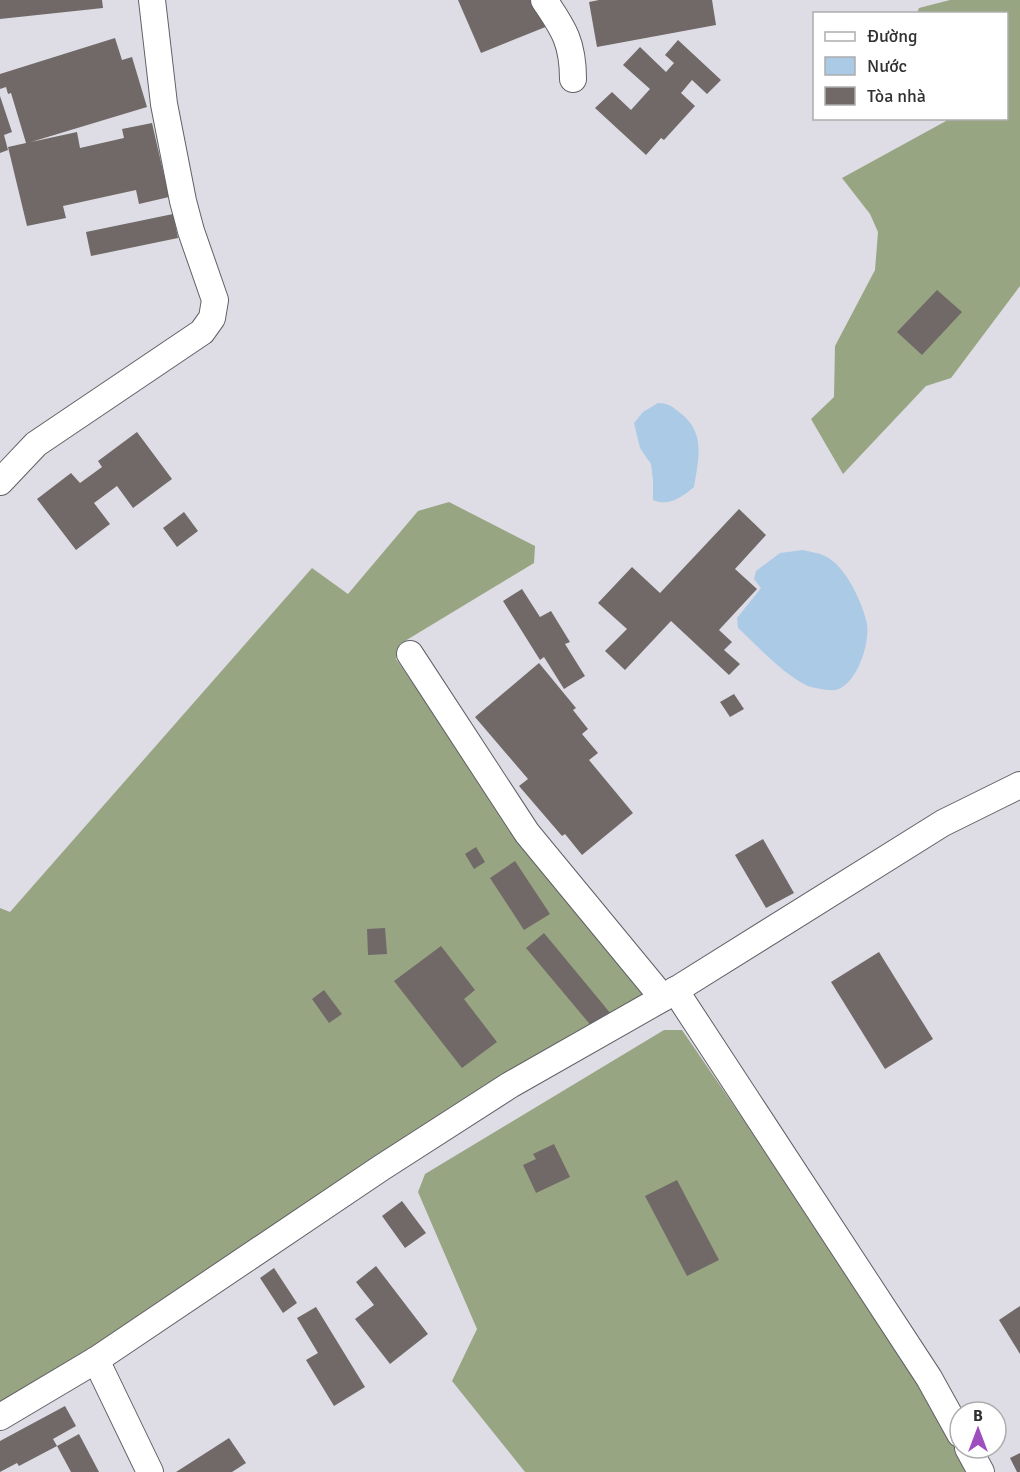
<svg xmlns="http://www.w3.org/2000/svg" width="1020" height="1472" font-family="Signika,sans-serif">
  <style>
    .forest { fill: #98a582 }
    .water { fill: #abcae6 }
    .building { fill: #716968 }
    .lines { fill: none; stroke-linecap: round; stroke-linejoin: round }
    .minor-casing { stroke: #616066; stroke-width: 28 }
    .minor { stroke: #fff; stroke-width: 26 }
  </style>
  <rect width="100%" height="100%" fill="#dedde5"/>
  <g class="forest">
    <path d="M950,0H1020V286L951,378L926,386L843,474L811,419L834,397L835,346L875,270L878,232L870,214L842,178L946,121V119L1006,118V14L917,13L919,8Z"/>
    <path d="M449,502L535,546L534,563L400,644L396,659L481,783L654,997L0,1408V908L10,912L312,568L348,594L418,511Z"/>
    <path d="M664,1030H682L924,1383L972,1472H525L452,1381L477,1329L418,1192L425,1174Z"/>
  </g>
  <g class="water">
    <path d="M658,403C667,403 672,406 679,412C706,432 699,458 694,487C682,497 669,507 653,500V480L651,464L640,448L634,423L643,412Z"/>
    <path d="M803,550C810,552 819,553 825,556C845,565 863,603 867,624C870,643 857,686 835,690C829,691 814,688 808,686C781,673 760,648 738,628L737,618L761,588L754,579L756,571L780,553Z"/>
  </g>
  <g class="building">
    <path d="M0,0H102L103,8L0,19Z"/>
    <path d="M458,0H537L548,26L481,53Z"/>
    <path d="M599,0H712L716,25L597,47L589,2Z"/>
    <path d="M115,38L122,60L132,57L147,107L31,142L77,132L80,148L124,138L122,129L152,123L169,197L139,204L136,190L63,206L66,218L27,226L8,147L26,143L11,93L8,94L6,87L0,89V74Z"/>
    <path d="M678,40L721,80L707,94L692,80L681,93L695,106L664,140L661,138L646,155L595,108L612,92L631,110L650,89L623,65L640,47L666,72L674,63L665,55Z"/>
    <path d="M0,96L12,132L4,135L8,150L0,153Z"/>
    <path d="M173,214L178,238L91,256L86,232Z"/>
    <path d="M937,290L962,312L922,355L897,332Z"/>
    <path d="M137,432L172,479L133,508L117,486L94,503L110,524L76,550L37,499L71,473L80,483L102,467L98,461Z"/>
    <path d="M739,509L766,535L735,569L757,589L719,630L732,642L724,650L740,664L729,675L671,621L625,670L605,651L627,629L598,603L632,567L660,593Z"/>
    <path d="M184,512L198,531L177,547L163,528Z"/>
    <path d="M522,589L540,617L551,611L570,642L565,644L585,676L564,689L544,657L540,660L503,601Z"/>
    <path d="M539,663L576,708L573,710L588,729L582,734L598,753L589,760L633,813L582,855L565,834L562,836L519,786L528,779L475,717Z"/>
    <path d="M734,694L744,709L730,717L720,702Z"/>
    <path d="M763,839L794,893L766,908L735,855Z"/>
    <path d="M476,847L485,862L474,869L465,854Z"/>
    <path d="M515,861L550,914L524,930L490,878Z"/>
    <path d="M385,928L387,954L368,955L367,929Z"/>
    <path d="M544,933L611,1014L593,1028L526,948Z"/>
    <path d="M441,946L475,990L464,999L497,1042L462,1068L394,981Z"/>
    <path d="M879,952L933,1039L885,1069L831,982Z"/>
    <path d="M324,990L342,1014L329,1023L312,999Z"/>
    <path d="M554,1144L570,1177L536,1193L523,1165L536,1159L533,1154Z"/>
    <path d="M677,1180L719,1260L687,1276L645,1196Z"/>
    <path d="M402,1201L426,1233L405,1248L382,1216Z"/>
    <path d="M376,1266L428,1334L390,1364L355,1319L374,1305L356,1282Z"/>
    <path d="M274,1268L297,1303L283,1313L260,1278Z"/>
    <path d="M1020,1306V1354L999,1320Z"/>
    <path d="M316,1307L365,1387L334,1406L306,1360L318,1353L297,1318Z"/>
    <path d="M65,1406L76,1426L53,1439L57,1446L19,1466L17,1463L0,1472V1441Z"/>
    <path d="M79,1434L99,1472H71L57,1446Z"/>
    <path d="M229,1438L246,1463L232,1472H176Z"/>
    <path d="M1020,1453V1472H1017L1010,1458Z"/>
  </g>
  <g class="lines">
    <defs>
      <g id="minor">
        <path d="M544,0C564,29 573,43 573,79"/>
        <path d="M0,482L36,444L202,332L212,318L215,300L191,231L183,201L164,104L152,0"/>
        <path d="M410,654L527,833L663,998"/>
        <path d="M675,990L929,1378L960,1434"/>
        <path d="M96,1360L150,1472"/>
        <path d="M0,1417L96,1360L381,1168L510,1085L663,998L943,823L1020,785"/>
        <path d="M968,1448L981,1472"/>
      </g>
    </defs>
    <use href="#minor" class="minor-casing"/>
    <use href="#minor" class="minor"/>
  </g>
  <rect x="813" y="12" width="195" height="108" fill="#ffffff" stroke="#adadad" stroke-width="1.5"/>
  <rect x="825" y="32" width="30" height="9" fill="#ffffff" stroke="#adadad" stroke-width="1.5"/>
  <text x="867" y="42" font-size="18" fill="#313133">Đường</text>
  <rect x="825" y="57" width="30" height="18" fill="#abcae6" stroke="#adadad" stroke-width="1.5"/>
  <text x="867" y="72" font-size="18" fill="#313133">Nước</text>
  <rect x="825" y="87" width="30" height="18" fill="#716968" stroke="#adadad" stroke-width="1.5"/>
  <text x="867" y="102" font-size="18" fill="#313133">Tòa nhà</text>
  <g transform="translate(978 1430)"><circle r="28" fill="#ffffff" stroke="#adadad" stroke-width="1.5"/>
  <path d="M0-4.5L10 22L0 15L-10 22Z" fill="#9f4ebd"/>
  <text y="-9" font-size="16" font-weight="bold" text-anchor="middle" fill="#313133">B</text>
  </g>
</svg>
